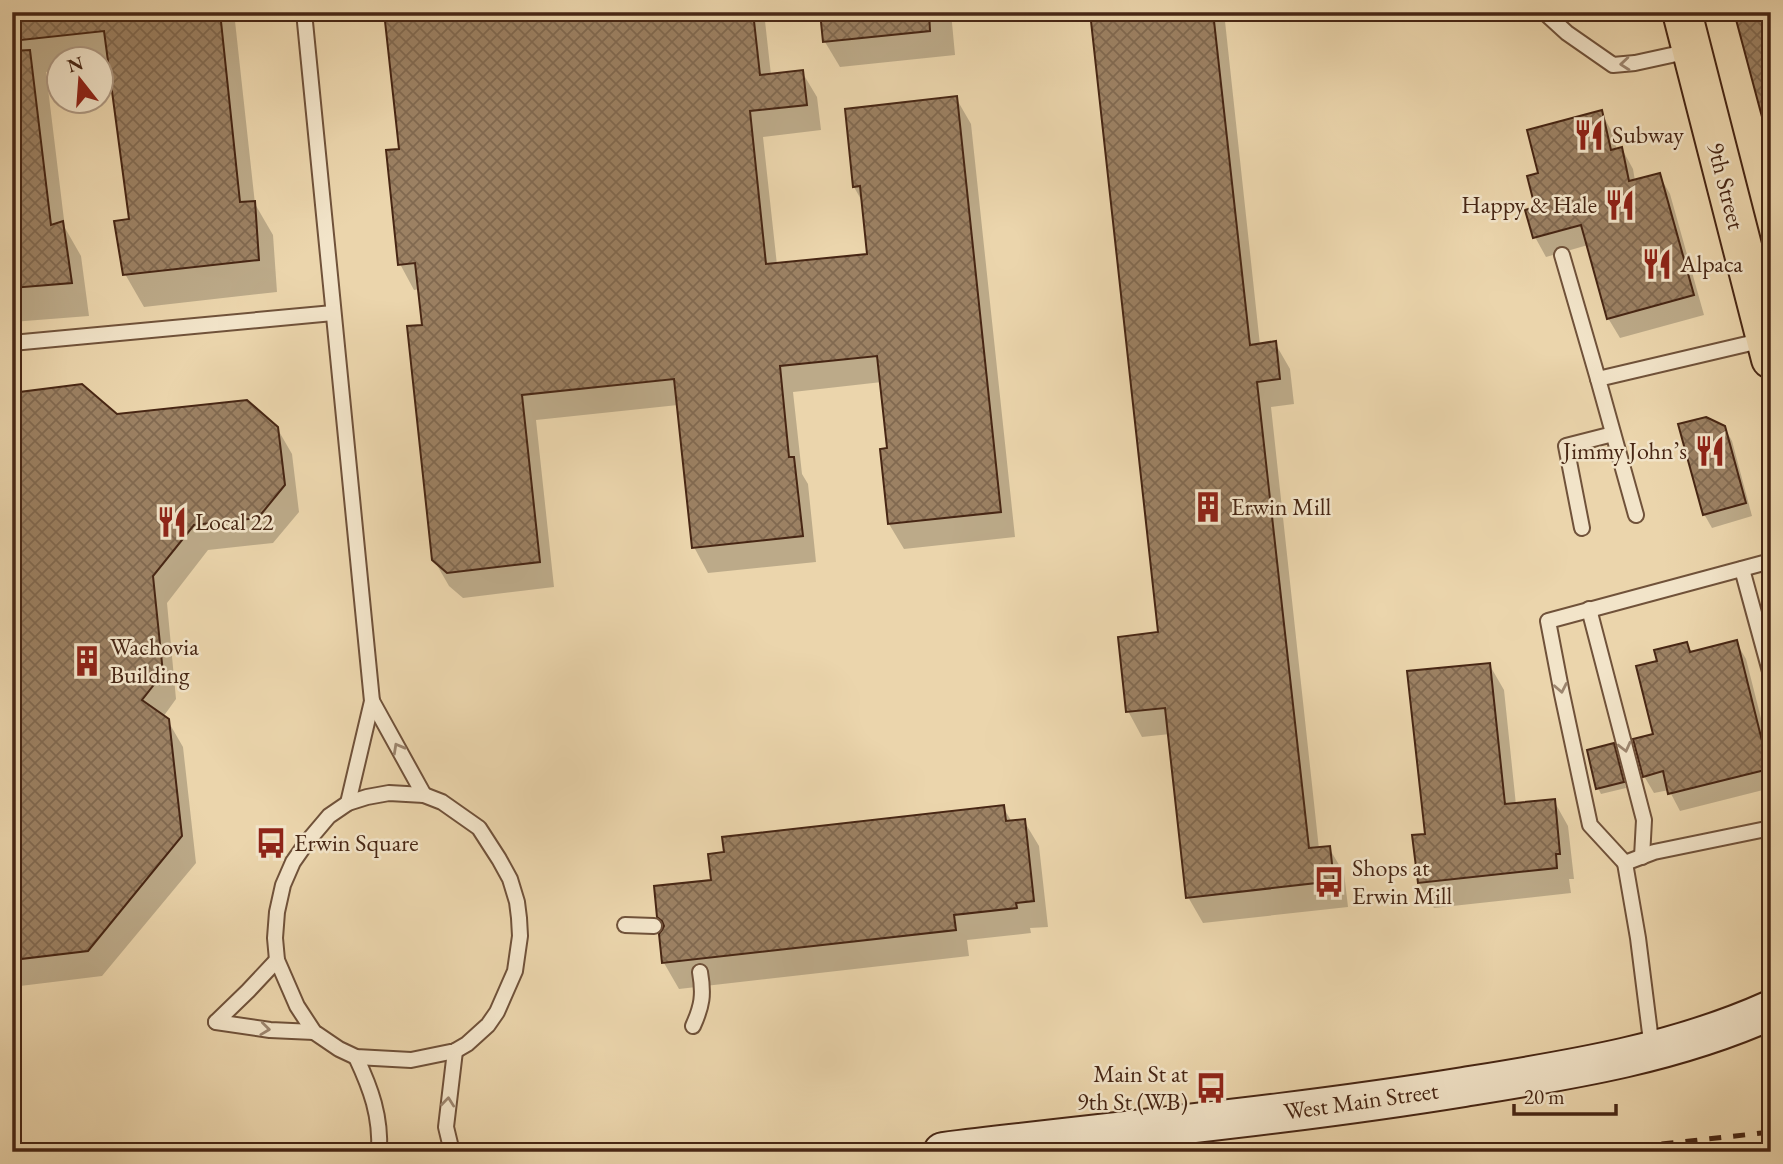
<svg xmlns="http://www.w3.org/2000/svg" width="1783" height="1164" font-family="'EB Garamond',serif">
  <style>
    .shadow { fill: #0003 }
    .building { fill: url(#building-cross-hatch); stroke: #472614; stroke-width: 2 }
    .lines { fill: none; stroke-linecap: round; stroke-linejoin: round }
    .lane-casing { stroke: #70523a; stroke-width: 18 }
    .secondary-casing { stroke: #472614; stroke-width: 42 }
    .primary-casing { stroke: #472614; stroke-width: 42 }
    .lane { stroke: #f2e4c9; stroke-width: 14 }
    .secondary { stroke: #f2e4c9; stroke-width: 38 }
    .primary { stroke: #ebd5ac; stroke-width: 38 }
    .rail { stroke: #472614; stroke-width: 5; stroke-dasharray: 12 12; stroke-linecap: butt }
    .oneway { stroke: #9c856e }
    .labels { text-anchor: middle; stroke-width: 5; stroke-linejoin: round; paint-order: stroke }
    .poi-label { font-size: 24px; fill: #472614; stroke: #f2e4c9; text-anchor: start }
    .street-label { font-size: 24px; fill: #472614; stroke: #f2e4c9 }
  </style>
  <defs>
    <pattern id="building-cross-hatch" width="8" height="8" patternUnits="userSpaceOnUse" patternTransform="scale(1.75)"><rect width="8" height="8" fill="#9c8163"/><path d="M0 0l8 8M0 8l8-8" fill="none" stroke="#816950"/></pattern>
  </defs>
  <rect width="100%" height="100%" fill="#ebd5ac"/>
  <filter id="stains"><feTurbulence type="fractalNoise" baseFrequency=".00286" numOctaves="4"/><feColorMatrix values="0 0 0 0 .2 0 0 0 0 .09 0 0 0 0 .02 0 0 0 .5 -.17"/></filter>
  <radialGradient id="worn" r=".72"><stop offset=".6" stop-color="#630" stop-opacity="0"/><stop offset="1" stop-color="#630" stop-opacity=".3"/></radialGradient>
  <g class="shadow">
    <path d="M12,12H234L255,204L273,235L277,292L144,307L125,274L131,221L110,65L102,66V60H60V70L46,72L65,228L81,256L89,316L12,322Z"/>
    <path d="M386,12H764L771,75L802,72L817,97L821,130L763,137L777,265L869,255L863,203L854,187L847,110L956,98L971,124L1015,537L904,549L889,524V450L882,382L793,392L802,474L808,484L816,562L708,573L694,547L678,405L536,420L554,587L463,598L449,586L434,560L424,326L420,289L414,290L400,264V150Z"/>
    <path d="M822,12H951L955,55L840,67L825,42Z"/>
    <path d="M1091,12H1224L1260,345L1275,343L1290,369L1294,404L1271,407L1319,849L1329,848L1344,873L1348,907L1203,923L1188,897L1170,734L1142,737L1128,711L1160,634Z"/>
    <path d="M1771,12V141L1757,95Z"/>
    <path d="M1601,112L1612,132L1617,150L1622,149L1633,169L1635,181L1659,175L1670,194L1704,315L1620,338L1608,318L1588,245L1546,257L1535,237L1540,174Z"/>
    <path d="M12,395L117,416L277,428L292,454L299,512L273,543L208,550L167,603L176,699L163,717L168,721L183,747L196,863L102,976L12,987Z"/>
    <path d="M1724,427L1732,441L1752,516L1712,528L1704,514Z"/>
    <path d="M1736,642L1746,659L1771,758V788L1680,811L1669,790L1654,793L1644,776L1655,735L1659,662L1686,644L1692,653Z"/>
    <path d="M1489,664L1504,690L1516,805L1554,801L1568,826L1574,879H1569L1571,893L1434,908L1419,883L1427,835Z"/>
    <path d="M1613,745L1617,751L1626,788L1601,794L1598,788Z"/>
    <path d="M1003,807L1012,822L1024,821L1039,846L1048,927L1030,928L1031,933L967,940L969,956L679,989L664,963L661,935L665,927L659,917L713,881Z"/>
  </g>
  <g class="building">
    <path d="M12,12H220L240,202L255,201L259,260L123,275L114,221L129,219L104,31L12,41Z"/>
    <path d="M384,12H753L760,75L803,70L807,105L750,111L766,264L867,254L860,186L853,187L845,109L957,96L1001,512L888,524L880,449L887,448L877,356L780,366L789,457H794L803,536L692,548L674,379L522,395L540,562L447,573L432,560L407,326L422,325L415,263L398,265L386,150L399,149Z"/>
    <path d="M820,12H929L930,31L823,42Z"/>
    <path d="M1090,12H1213L1250,345L1276,341L1280,379L1257,382L1309,848L1330,846L1334,881L1186,898L1165,708L1126,712L1118,637L1158,632Z"/>
    <path d="M1734,12H1771V116L1762,117Z"/>
    <path d="M30,50L51,225L63,221L72,283L12,288V51Z"/>
    <path d="M1602,110L1611,150L1622,147L1629,181L1660,173L1694,295L1607,319L1581,225L1533,238L1525,210L1535,207L1527,176L1538,173L1527,130Z"/>
    <path d="M82,384L117,414L247,400L278,427L285,485L258,518L194,525L153,576L163,673L142,700L169,719L182,836L88,951L12,960V393Z"/>
    <path d="M1706,417L1725,426L1746,503L1703,515L1678,424Z"/>
    <path d="M1737,640L1769,769L1668,794L1663,771L1643,777L1633,739L1653,734L1636,666L1657,661L1654,650L1687,642L1690,652Z"/>
    <path d="M1490,663L1505,804L1555,799L1560,854H1556L1557,868L1418,883L1412,835L1425,834L1407,671Z"/>
    <path d="M1614,743L1624,782L1596,789L1587,750Z"/>
    <path d="M1004,805L1006,821L1025,819L1034,901L1016,903L1017,908L954,915L956,930L662,963L659,934L662,930L664,926L662,921L657,917L654,886L711,880L708,854L724,852L722,837Z"/>
  </g>
  <g class="lines">
    <defs>
      <g id="lane">
        <path d="M304,12L372,701L348,803"/>
        <path d="M1544,12L1567,33L1613,65L1635,63L1690,51"/>
        <path d="M1562,255L1598,379"/>
        <path d="M12,343L333,313"/>
        <path d="M1636,515L1598,379L1764,340"/>
        <path d="M1582,528L1566,446L1613,434"/>
        <path d="M1742,569L1771,675"/>
        <path d="M1589,609L1644,820L1642,857"/>
        <path d="M372,701L424,795"/>
        <path d="M389,793L424,795L442,802L479,828L499,859L510,879L517,902L519,918L520,936L515,971L497,1012L488,1025L467,1044L455,1051L411,1060L356,1057L339,1049L314,1032L297,1006L277,960L275,938L277,912L283,885L293,862L307,842L329,816L348,803L367,797Z"/>
        <path d="M1625,863L1590,825L1562,694L1548,621L1771,561"/>
        <path d="M625,925L654,926"/>
        <path d="M216,1022L270,1030L314,1032"/>
        <path d="M216,1022L248,991L277,960"/>
        <path d="M693,1026C702,1006 704,995 700,972"/>
        <path d="M1652,1049L1638,938L1625,863L1654,852L1771,828"/>
        <path d="M356,1057C371,1089 381,1116 379,1152"/>
        <path d="M452,1152L446,1127L455,1051"/>
      </g>
      <path id="secondary" d="M943,1152C1117,1131 1291,1115 1464,1087C1569,1070 1673,1054 1771,1010"/>
      <path id="primary" d="M1682,12L1771,359"/>
    </defs>
    <use href="#lane" class="lane-casing"/>
    <use href="#secondary" class="secondary-casing"/>
    <use href="#primary" class="primary-casing"/>
    <use href="#lane" class="lane"/>
    <use href="#secondary" class="secondary"/>
    <use href="#primary" class="primary"/>
    <path class="rail" d="M1590,1152L1771,1132"/>
  </g>
  <defs><path id="oneway-chevron" d="M-2-3.5L2.5 0L-2 3.5" fill="none" stroke-width="1.6" stroke-linecap="round" stroke-linejoin="round" transform="scale(1.75)"/></defs>
  <g class="oneway">
    <use href="#oneway-chevron" transform="translate(1625 64) rotate(175)"/>
    <use href="#oneway-chevron" transform="translate(1561 688) rotate(79)"/>
    <use href="#oneway-chevron" transform="translate(1625 747) rotate(76)"/>
    <use href="#oneway-chevron" transform="translate(398 748) rotate(-119)"/>
    <use href="#oneway-chevron" transform="translate(265 1029) rotate(7)"/>
    <use href="#oneway-chevron" transform="translate(448 1102) rotate(-84)"/>
  </g>
  <defs>
    <symbol id="restaurant-bare" viewBox="-9 -9 18 18"><path d="M-5-6h1v4h1v-4h1v4h1v-4h1v5L-1.5 .5V6h-2V.5L-5-1ZM5-6V6H3V1.5H1.5Q1.5-4 5-6Z" fill="#8f2418" stroke="#f2e4c9" stroke-width="2.5" paint-order="stroke"/></symbol>
    <symbol id="building-bare" viewBox="-9 -9 18 18"><path d="M-4-6H4V6H1V3H-1V6H-4ZM-2.5-4.3h1.7v1.8h-1.7ZM.8-4.3h1.7v1.8H.8ZM-2.5-1h1.7V.8h-1.7ZM.8-1h1.7V.8H.8Z" fill="#8f2418" stroke="#f2e4c9" stroke-width="2.5" paint-order="stroke"/></symbol>
    <symbol id="bus-bare" viewBox="-9 -9 18 18"><path d="M-5-6H5V4H4V6H2V4H-2V6H-4V4H-5ZM-3.5-4V0h7V-4ZM-3.5 1.2v1.5H-2V1.2ZM2 1.2v1.5H3.5V1.2Z" fill="#8f2418" stroke="#f2e4c9" stroke-width="2.5" paint-order="stroke"/></symbol>
  </defs>
  <g fill-rule="evenodd">
    <use href="#restaurant-bare" x="1567" y="113" width="44" height="44"/>
    <use href="#restaurant-bare" x="1598" y="183" width="44" height="44"/>
    <use href="#restaurant-bare" x="1635" y="242" width="44" height="44"/>
    <use href="#restaurant-bare" x="1688" y="429" width="44" height="44"/>
    <use href="#building-bare" x="1186" y="485" width="44" height="44"/>
    <use href="#restaurant-bare" x="150" y="500" width="44" height="44"/>
    <use href="#building-bare" x="65" y="639" width="44" height="44"/>
    <use href="#bus-bare" x="249" y="821" width="44" height="44"/>
    <use href="#bus-bare" x="1307" y="860" width="44" height="44"/>
    <use href="#bus-bare" x="1189" y="1066" width="44" height="44"/>
  </g>
  <g class="labels">
    <g class="poi-label">
      <text x="1612" y="143">Subway</text>
      <text x="1597" y="213" text-anchor="end">Happy &amp; Hale</text>
      <text x="1680" y="272">Alpaca</text>
      <text x="1687" y="459" text-anchor="end">Jimmy John’s</text>
      <text x="1231" y="515">Erwin Mill</text>
      <text x="195" y="530">Local 22</text>
      <text x="110" y="655">Wachovia<tspan x="110" dy="28">Building</tspan></text>
      <text x="294" y="851">Erwin Square</text>
      <text x="1352" y="876">Shops at<tspan x="1352" dy="28">Erwin Mill</tspan></text>
      <text x="1188" y="1082" text-anchor="end">Main St at<tspan x="1188" dy="28">9th St (WB)</tspan></text>
    </g>
    <g class="street-label">
      <text transform="translate(1726 186) rotate(76)" y="8">9th Street</text>
      <text transform="translate(1361 1101) rotate(-8)" y="8">West Main Street</text>
    </g>
  </g>
  <rect width="1783" height="1164" fill="none" stroke="#ebd5ac" stroke-width="42"/>
  <rect x="14" y="14" width="1755" height="1136" fill="none" stroke="#472614" stroke-width="3.5"/>
  <rect x="21" y="21" width="1741" height="1122" fill="none" stroke="#472614" stroke-width="2"/>
  <g transform="translate(80 80) rotate(343)"><circle r="33" fill="#f2e4c9" stroke="#ae9881" stroke-width="2"/>
  <path d="M0-5L12 26L0 18L-12 26Z" fill="#8f2418"/>
  <text y="-10" font-size="19" font-weight="bold" text-anchor="middle" fill="#472614">N</text>
  </g>
  <path d="M1514 1104v10h102v-10" fill="none" stroke="#472614" stroke-width="3.5"/>
  <text x="1524" y="1104" font-size="21" fill="#472614" stroke="#f2e4c9" stroke-width="5" paint-order="stroke">20 m</text>
  <rect width="100%" height="100%" filter="url(#stains)"/>
  <rect width="100%" height="100%" fill="url(#worn)"/>
</svg>
